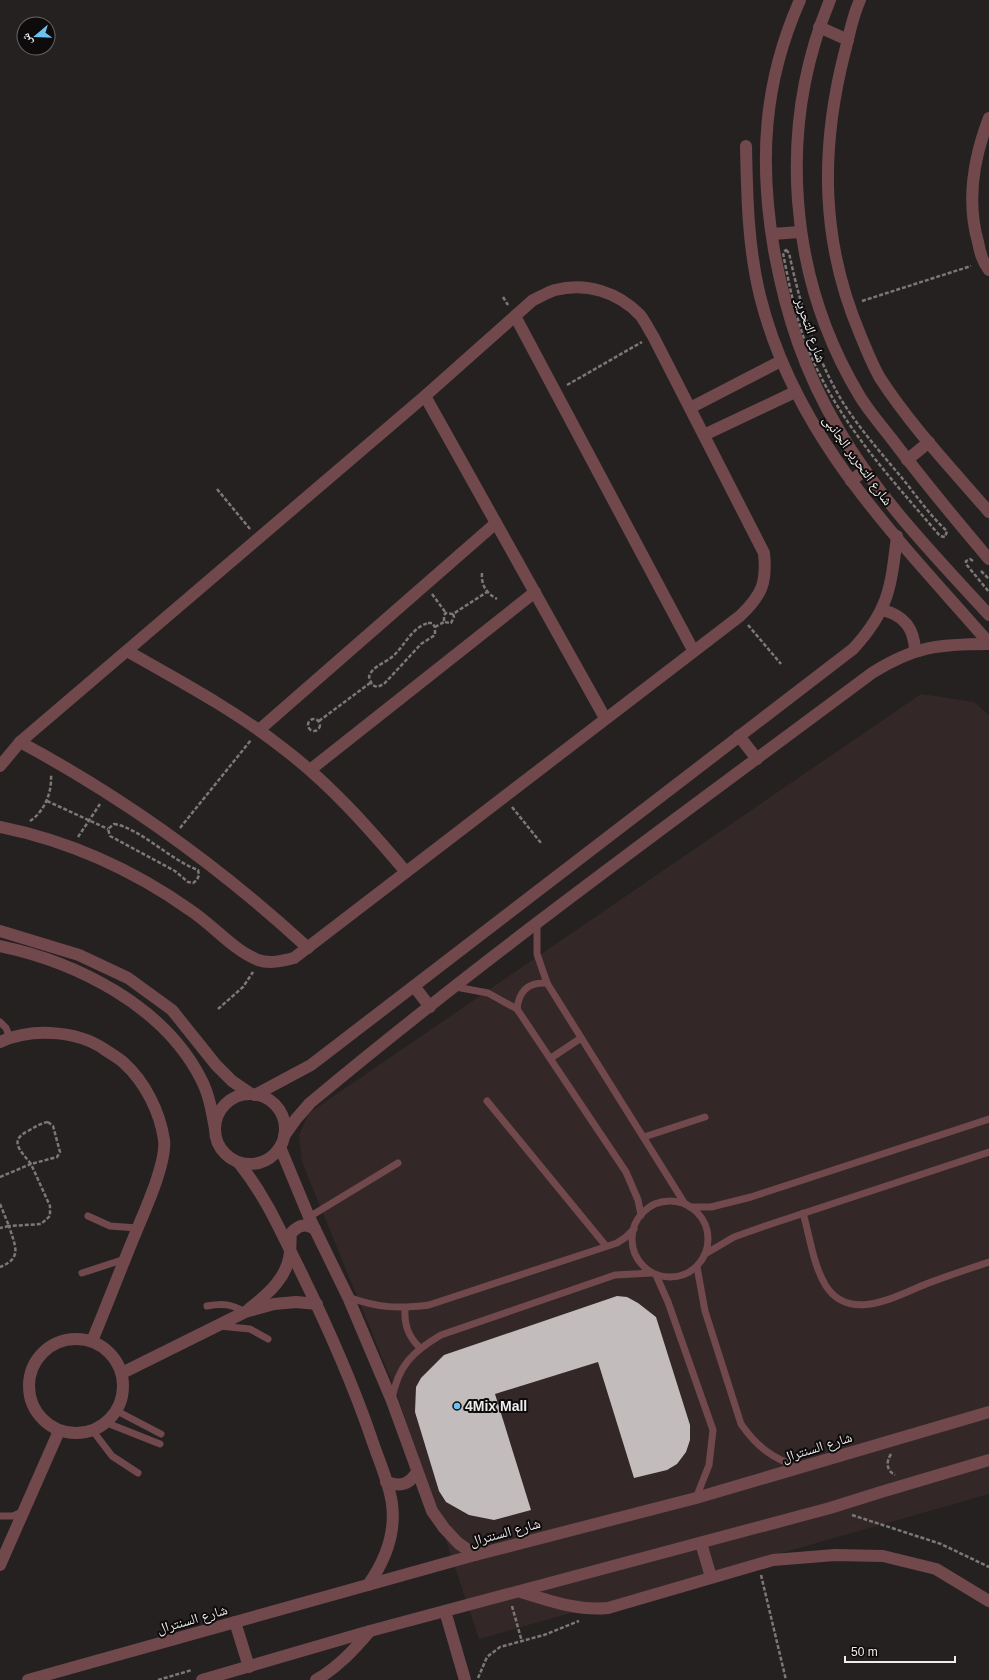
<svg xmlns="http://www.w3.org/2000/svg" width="989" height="1680" font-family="Arial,'Noto Naskh Arabic',sans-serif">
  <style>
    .built { fill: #332728 }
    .building { fill: #c2bcbd }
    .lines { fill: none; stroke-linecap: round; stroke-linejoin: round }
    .path { stroke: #7c7878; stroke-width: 2.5; stroke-dasharray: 4 2; stroke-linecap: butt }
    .service { stroke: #71484c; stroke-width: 7 }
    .minor { stroke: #71484c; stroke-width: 12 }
    .tertiary { stroke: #71484c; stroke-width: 12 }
    .poi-dot { fill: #6ec2f3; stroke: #0d0b0b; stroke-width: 1.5 }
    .labels { text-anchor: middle; stroke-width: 4; stroke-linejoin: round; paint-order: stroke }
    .street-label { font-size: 14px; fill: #efecec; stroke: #0d0b0b }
    .poi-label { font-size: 14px; font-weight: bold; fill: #efecec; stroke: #0d0b0b; text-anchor: start }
  </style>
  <rect width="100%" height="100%" fill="#252121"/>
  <path class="built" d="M921,694L974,702L989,715V1494L479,1639L397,1394L302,1162L299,1135L309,1113Z"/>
  <path class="building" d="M617,1296L627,1297L638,1303L656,1317L690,1425V1440L686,1452L677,1464L667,1470L634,1478L598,1362L495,1394L531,1510L494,1520L469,1515L446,1502L439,1491L415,1412L416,1387L421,1378L444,1355Z"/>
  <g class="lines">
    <g class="path">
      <path d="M786,250L789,253C800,304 815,356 842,401C859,428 881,453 902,478C916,495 930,516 947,531L945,537L940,536C888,475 836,420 806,344C795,315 789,284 783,253Z"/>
      <path d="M503,297L508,305"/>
      <path d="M862,301L971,266"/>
      <path d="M567,385L642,342"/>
      <path d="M217,489L250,529"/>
      <path d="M973,561L970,559L966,561V564L989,592"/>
      <path d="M981,571L989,579"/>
      <path d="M482,573C481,585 486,593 497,599"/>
      <path d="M432,594L446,613"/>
      <path d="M453,614L454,617L451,623L444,622V615L446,613L453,614L487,592"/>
      <path d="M428,623H432L435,627V635L421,644L384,684L377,687L372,685L369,677C371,667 385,663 392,657C405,646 410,629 428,623Z"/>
      <path d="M748,625L781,664"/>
      <path d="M435,627L444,622"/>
      <circle cx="314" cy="725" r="6"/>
      <path d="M319,721L370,683"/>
      <path d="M47,801L108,829"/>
      <path d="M512,807L541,843"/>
      <path d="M30,821C45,811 52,792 51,775"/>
      <path d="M114,824C140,828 170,860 198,870L199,875L197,880L193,883L188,882L175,871L110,836L108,829Z"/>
      <path d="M180,828L251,740"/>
      <path d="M78,837L100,804"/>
      <path d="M218,1009L243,987L253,972"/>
      <path d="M48,1122L53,1126L60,1152L57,1157L31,1164C21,1151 8,1141 28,1131C35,1127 41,1123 48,1122Z"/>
      <path d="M0,1177L31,1164L50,1206V1216L41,1224L9,1226C15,1246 23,1258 0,1267"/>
      <path d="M0,1204L9,1226L0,1228"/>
      <path d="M891,1454C886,1462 886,1470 895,1475"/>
      <path d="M852,1515L941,1544L989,1567"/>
      <path d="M761,1575L786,1680"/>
      <path d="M512,1606L522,1642"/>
      <path d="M478,1678L487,1657L500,1647L544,1635L579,1621"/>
      <path d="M158,1680L192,1670"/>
    </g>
    <g class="service">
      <path d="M537,924V954L547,983L685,1204"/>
      <path d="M456,987L488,993L517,1009L626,1172L638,1200L641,1215"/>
      <path d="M517,1009C519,991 528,982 547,983"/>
      <path d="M0,1022L6,1028L10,1038"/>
      <path d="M551,1058L581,1038"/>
      <path d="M487,1101L606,1246"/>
      <path d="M644,1137L705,1117"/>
      <circle cx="670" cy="1239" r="38"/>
      <path d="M690,1207H711L751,1197L989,1119"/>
      <path d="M803,1213C810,1237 813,1265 826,1286C850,1323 896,1296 926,1284C947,1276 968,1269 989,1262"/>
      <path d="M88,1216L110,1226L137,1228"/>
      <path d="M309,1217L398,1163"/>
      <path d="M705,1254L734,1237L765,1226L989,1152"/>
      <path d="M697,1267L705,1311L741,1424C757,1447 773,1459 799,1467"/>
      <path d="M82,1273L125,1259"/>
      <path d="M656,1275L668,1302L713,1430L709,1465L696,1498"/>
      <path d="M348,1297C378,1308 398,1309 429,1305L617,1243L626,1237L634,1229"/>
      <path d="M207,1306C223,1303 231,1304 245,1312"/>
      <path d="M405,1308C404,1325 408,1336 420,1348"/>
      <path d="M219,1326L250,1329L268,1339"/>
      <path d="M392,1399C398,1366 412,1352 441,1335L615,1275L652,1273"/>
      <path d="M117,1411L161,1434"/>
      <path d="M107,1423L160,1444"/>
      <path d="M93,1431L112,1456L138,1473"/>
      <path d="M0,1516H13L24,1511"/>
    </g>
    <g class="minor">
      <path d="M860,0C852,17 849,37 844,55C820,151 821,242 860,334C866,349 872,364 880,378C911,426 952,469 989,512"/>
      <path d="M989,118C974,157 966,200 978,242C980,252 982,261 989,270"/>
      <path d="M746,146C747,197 748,247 760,296C795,438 896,536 989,643"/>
      <path d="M515,316L693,650"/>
      <path d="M425,396L605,718"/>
      <path d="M690,408L781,361"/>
      <path d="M704,435L795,392"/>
      <path d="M907,460L929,442"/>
      <path d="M882,610C904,615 914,628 915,650"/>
      <path d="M127,651C180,681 236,711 284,749C330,784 368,827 406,872"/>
      <path d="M259,730L496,523"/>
      <path d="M739,736L757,759"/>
      <path d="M20,742C126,799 219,866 308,948"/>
      <path d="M0,766L20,742L425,396L533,300C540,297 548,292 555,290C586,282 618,292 640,315C645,321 649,330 653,336L764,553C767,583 762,595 740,616L294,958C282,961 270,964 258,960C233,950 213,925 190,910C133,870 69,841 0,827"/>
      <path d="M310,770L535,592"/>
      <path d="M0,931L79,955L128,978L172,1010L216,1065L232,1081L251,1094"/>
      <path d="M0,946C77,962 164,1006 201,1079C209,1094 212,1112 215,1129"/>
      <path d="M414,986L430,1007"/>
      <path d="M0,1042C31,1028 76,1030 104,1049C111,1054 119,1058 124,1063C145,1082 160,1112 164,1140C167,1162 145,1210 136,1232C121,1268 107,1305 92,1341"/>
      <circle cx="250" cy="1129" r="35"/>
      <path d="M255,1095L311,1065L853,649C889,610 891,587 897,536"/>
      <path d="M284,1136L296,1119L310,1103C491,952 683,814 872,673C915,646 939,644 989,644"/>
      <path d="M280,1147L309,1217L348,1297L392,1401L432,1511L444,1528L458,1543L475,1555"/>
      <path d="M239,1163C262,1192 275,1219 291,1252C321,1312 349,1373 371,1437C378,1459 389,1481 392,1504C396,1534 385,1561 368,1585"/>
      <path d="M249,1309C268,1294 288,1277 290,1252C291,1245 290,1239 291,1233C299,1225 305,1223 315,1229"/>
      <circle cx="76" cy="1386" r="47"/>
      <path d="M122,1373L245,1312L274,1304L296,1302L317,1304"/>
      <path d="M386,1482C400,1487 409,1485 417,1472"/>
      <path d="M701,1543L711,1577"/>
      <path d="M0,1565L59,1431"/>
      <path d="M521,1592C550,1601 577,1611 608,1608L773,1560L835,1555L883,1556L936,1569L989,1601"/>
      <path d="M445,1611L465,1680"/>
      <path d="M235,1622L249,1667"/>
      <path d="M28,1680L475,1555L696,1498L989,1412"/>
      <path d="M202,1680L370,1631L830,1508L881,1492L989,1460"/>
      <path d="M316,1680C338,1667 354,1650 370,1631"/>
    </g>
    <g class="tertiary">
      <path d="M800,0C763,83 759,162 774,250C786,316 805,373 839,430C879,499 936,557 989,615"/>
      <path d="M830,0C777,128 788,276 859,395C868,410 880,424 891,438C922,479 955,519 989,559"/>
      <path d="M819,27L848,40"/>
      <path d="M772,234L800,232"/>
      <path d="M851,481L865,470"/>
    </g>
  </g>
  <circle class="poi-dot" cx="457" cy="1406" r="4"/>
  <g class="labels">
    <g class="street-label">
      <text transform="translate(811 330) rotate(71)" y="5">شارع التحرير</text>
      <text transform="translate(858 460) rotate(54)" y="5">شارع التحرير الجانبى</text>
      <text transform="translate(817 1447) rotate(-17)" y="5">شارع السنترال</text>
      <text transform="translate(505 1532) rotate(-15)" y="5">شارع السنترال</text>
      <text transform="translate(192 1619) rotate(-16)" y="5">شارع السنترال</text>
    </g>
    <g class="poi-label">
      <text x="465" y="1411">4Mix Mall</text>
    </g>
  </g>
  <g transform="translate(36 36) rotate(251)"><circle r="19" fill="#0d0b0b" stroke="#676565"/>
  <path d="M0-3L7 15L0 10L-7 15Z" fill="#6ec2f3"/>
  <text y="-6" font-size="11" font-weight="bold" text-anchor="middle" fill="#efecec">ش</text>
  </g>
  <path d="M845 1656v6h110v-6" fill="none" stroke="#efecec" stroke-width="2"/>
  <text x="851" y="1656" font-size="12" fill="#efecec" stroke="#0d0b0b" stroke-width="3" paint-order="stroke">50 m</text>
</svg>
